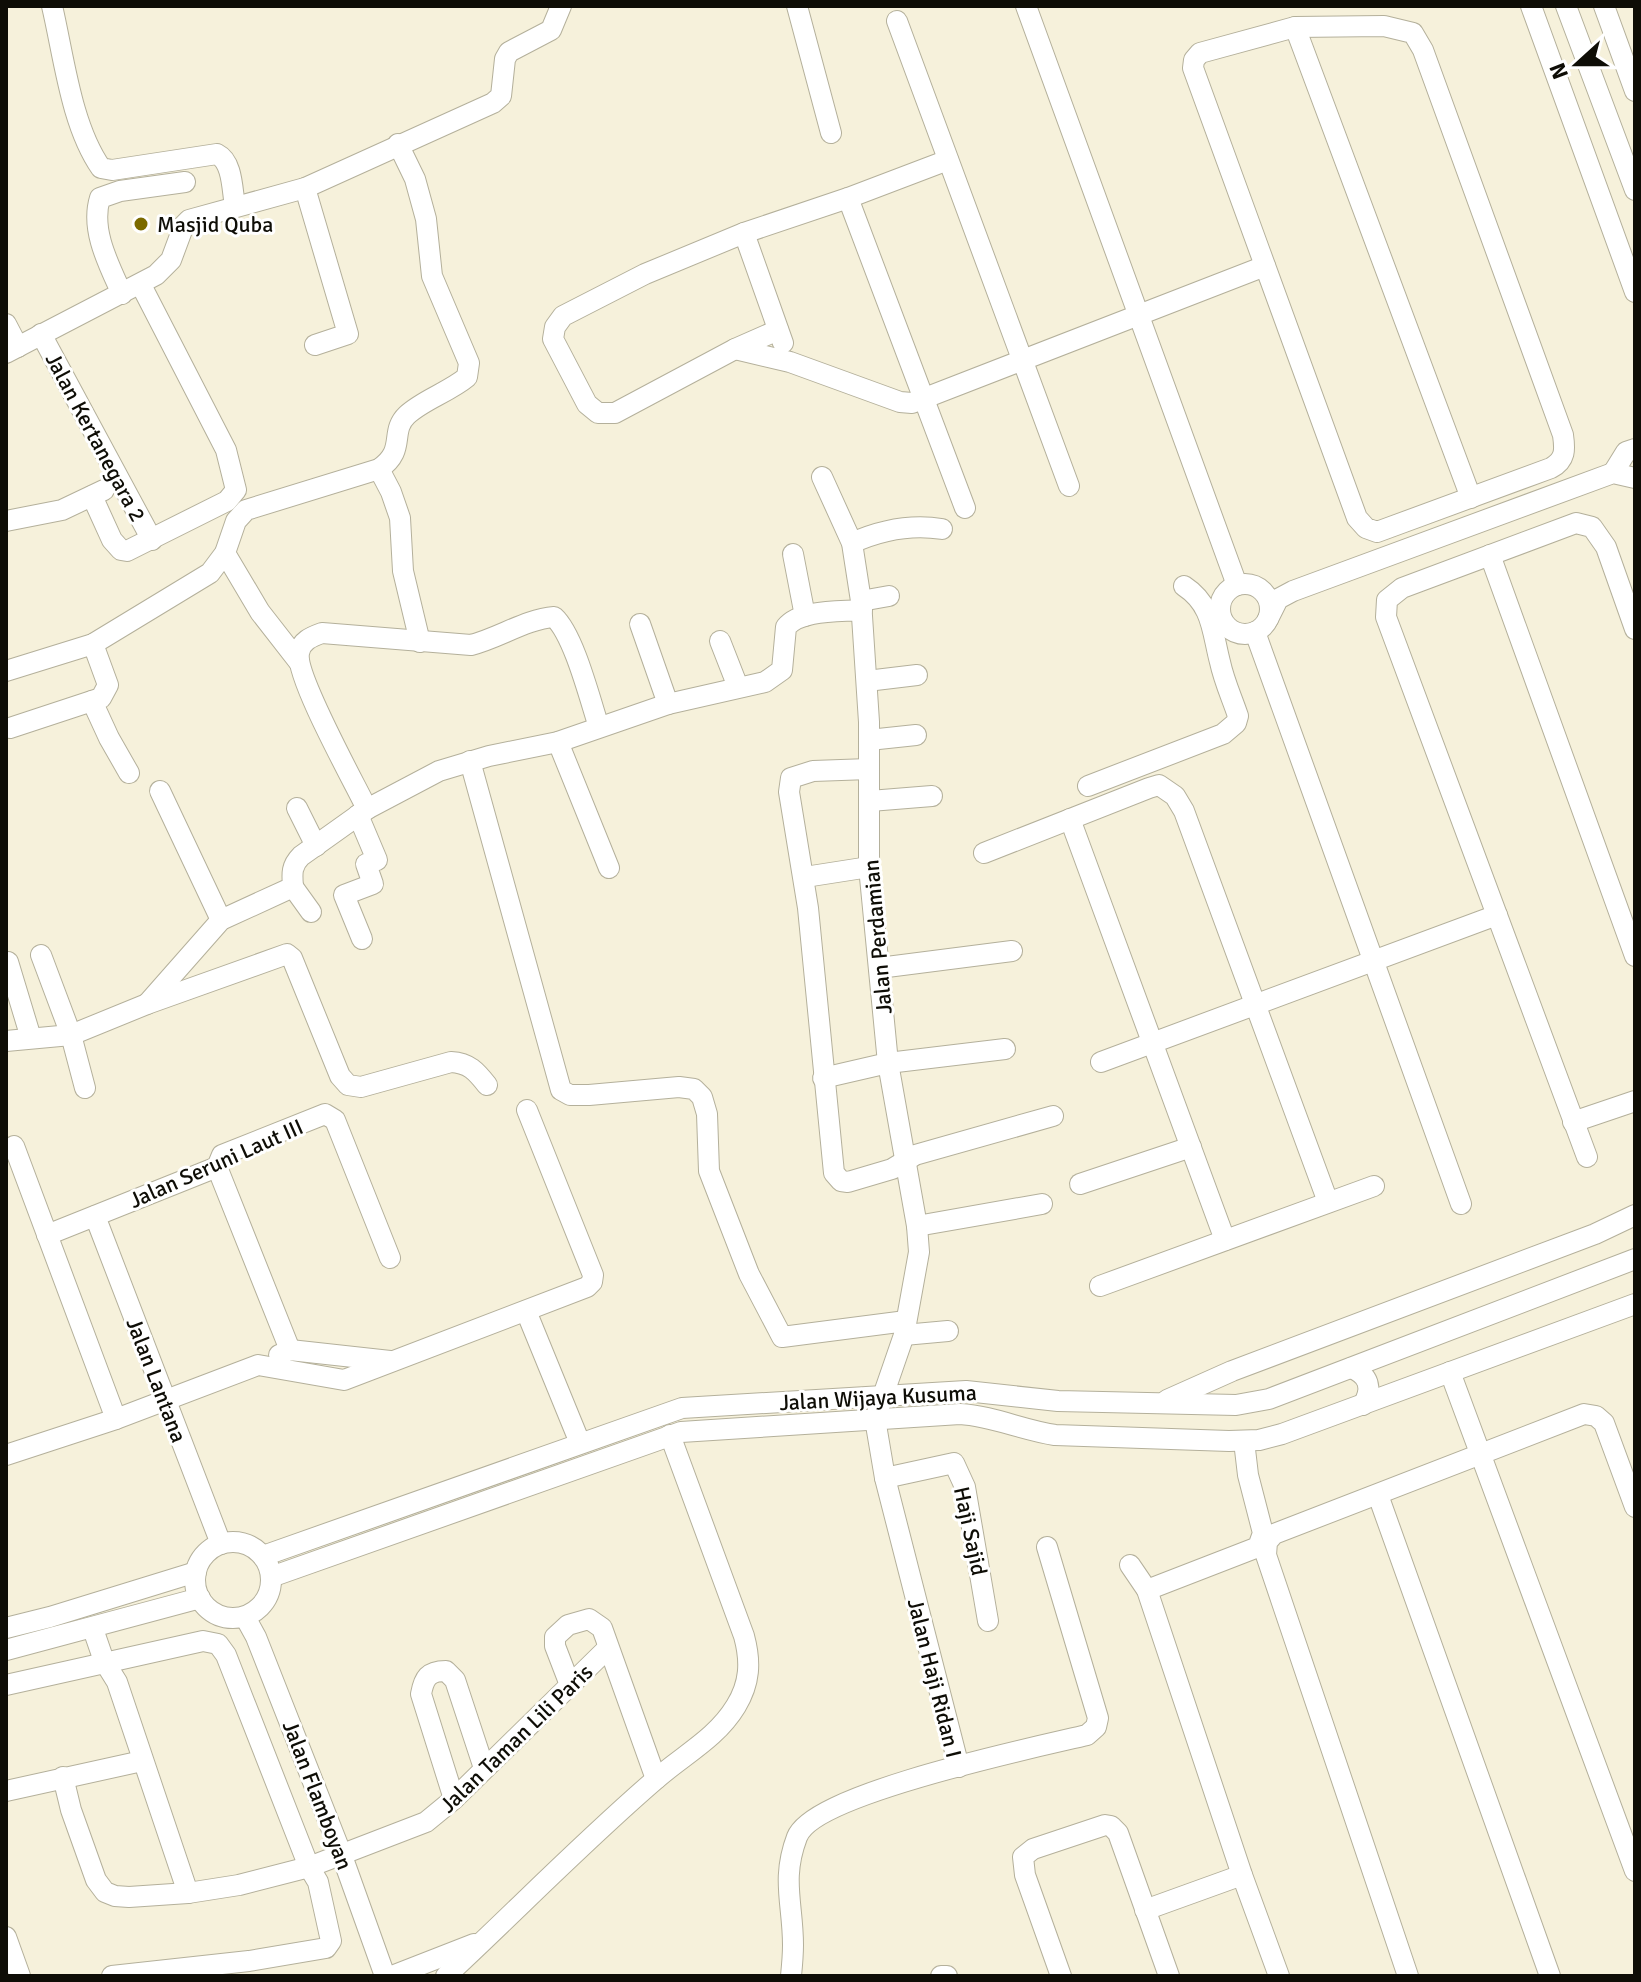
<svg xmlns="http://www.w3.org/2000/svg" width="1641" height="1982" font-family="Signika,sans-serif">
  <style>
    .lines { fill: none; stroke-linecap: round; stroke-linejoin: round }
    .minor-casing { stroke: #b4b09b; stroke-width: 22 }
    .minor { stroke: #fff; stroke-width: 20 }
    .poi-dot { fill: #7b6a00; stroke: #fff; stroke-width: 3 }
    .labels { text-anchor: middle; stroke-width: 6; stroke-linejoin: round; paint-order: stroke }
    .poi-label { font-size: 22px; fill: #0e0d06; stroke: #fff; text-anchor: start }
    .street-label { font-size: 22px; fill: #0e0d06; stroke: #fff }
  </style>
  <rect width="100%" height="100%" fill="#f6f1db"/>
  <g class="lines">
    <defs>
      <g id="minor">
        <path d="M52,6C64,57 71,125 101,168L112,170L217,154C233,162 232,190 235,206"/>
        <path d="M797,6L831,133"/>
        <path d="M1026,6L1237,585"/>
        <path d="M1531,6L1635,292"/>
        <path d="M1566,6L1635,190"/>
        <path d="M1604,6L1635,91"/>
        <path d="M897,21L1069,486"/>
        <path d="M1384,26L1413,33L1423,50L1563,435C1565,449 1566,460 1551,468L1377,532L1366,528L1357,518L1193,68L1194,60L1200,53L1295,27Z"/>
        <path d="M1295,27L1471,498"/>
        <path d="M305,188L348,334L315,345"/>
        <path d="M848,198L965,508"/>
        <path d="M744,233L783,343"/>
        <path d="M122,294C109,265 90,230 100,198L120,191L185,182"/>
        <path d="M6,324L18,347"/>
        <path d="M778,330L735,349L615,413H598L587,404L553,339L555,327L563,316L645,274L744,233L848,198L948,160"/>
        <path d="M41,334L152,540"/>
        <path d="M735,349L790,362L900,402L912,403L1265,266"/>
        <path d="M6,353L156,275L171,260L184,225L189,220L305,188L493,103L501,96L505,59L509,52L551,30L561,6"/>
        <path d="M379,469L391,492L400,518L403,571L420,642"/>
        <path d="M1613,473L1626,452L1635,449"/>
        <path d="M822,477L852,543L861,601L869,722V867L888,1063L917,1226L919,1252L904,1335L875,1419L885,1478L959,1767"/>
        <path d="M92,496L112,540L121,550L127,551L227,501L236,490L226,450L141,285"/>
        <path d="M6,521L62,510L104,490"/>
        <path d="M852,543C881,530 911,524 942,529"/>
        <path d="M225,553L260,612L299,662"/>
        <path d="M793,554L805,616"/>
        <path d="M1490,555L1635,956"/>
        <circle cx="1245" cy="609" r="25"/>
        <path d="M861,601L889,596"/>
        <path d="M1268,619L1278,599L1293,591L1613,473L1635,478"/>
        <path d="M640,624L668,704"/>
        <path d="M1255,632L1461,1204"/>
        <path d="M720,641L738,687"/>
        <path d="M6,671L93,644L210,573L225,553L236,521L246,510L379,469C407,450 389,432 407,415C423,400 449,392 467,377L469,363L432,276L426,219L415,179L398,144"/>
        <path d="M867,681L917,675"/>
        <path d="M92,701L109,738L129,773"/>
        <path d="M10,728L101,698L108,685L93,644"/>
        <path d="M869,740L916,735"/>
        <path d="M558,742L609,868"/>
        <path d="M470,761L561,1090L570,1095H589L679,1087L694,1089L702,1097L707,1114L709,1171L749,1274L782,1337L906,1321"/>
        <path d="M869,769L813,771L791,778L789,792L808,908L834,1173L841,1181L848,1182L892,1169L915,1155L1053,1116"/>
        <path d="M1088,786L1223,734L1236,723L1238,716C1232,698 1224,681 1220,662C1212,632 1213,605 1184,586"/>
        <path d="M160,791L221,920"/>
        <path d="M870,801L932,796"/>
        <path d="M297,808L316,846"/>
        <path d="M367,809C354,782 295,676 299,653C301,641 311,637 322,633L471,645C499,638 526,619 554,617C574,635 590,700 599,727"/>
        <path d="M358,815L377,860L366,864L373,884L344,895L362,939"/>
        <path d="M1070,819L1225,1240"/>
        <path d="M984,853L1149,788L1159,785L1175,796L1184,811L1328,1202"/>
        <path d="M805,877L869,867"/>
        <path d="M293,887L311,912"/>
        <path d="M41,955L71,1035L85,1088"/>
        <path d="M8,962L31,1038"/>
        <path d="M879,968L1012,951"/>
        <path d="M147,1004L221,920L293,887C292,874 291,866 301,856L367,809L439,771L489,756L558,742L668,704L765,682L782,670L786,627C801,609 840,612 862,610"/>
        <path d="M6,1041L71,1035L147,1004L287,954L292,958L340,1076L348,1085L361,1087L451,1062C469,1063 476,1071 487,1085"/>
        <path d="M1101,1062L1497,915"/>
        <path d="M823,1078L888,1063L1005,1049"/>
        <path d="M1573,1122L1635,1101"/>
        <path d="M14,1146L116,1419"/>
        <path d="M1587,1157L1386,617L1387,600L1402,588L1576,523L1592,527L1606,547L1635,629"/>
        <path d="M217,1167L290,1350"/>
        <path d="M1080,1184L1191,1147"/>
        <path d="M95,1216L221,1544"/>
        <path d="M917,1226L1042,1204"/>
        <path d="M47,1235L217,1167L222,1155L325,1114L335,1120L390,1258"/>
        <path d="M1100,1286L1374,1186"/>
        <path d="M526,1311L580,1443"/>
        <path d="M904,1335L948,1331"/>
        <path d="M279,1355L290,1350L390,1361"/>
        <path d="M1351,1368C1369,1375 1373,1388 1363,1405"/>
        <path d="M1450,1372L1635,1871"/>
        <path d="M1167,1400L1232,1371L1595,1234L1635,1215"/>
        <path d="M6,1455L116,1419L258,1365L344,1380L587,1287L592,1282L593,1275L527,1110"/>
        <path d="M885,1478L954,1463L965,1487L988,1621"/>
        <path d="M1378,1495L1550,1976"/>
        <circle cx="233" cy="1580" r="38"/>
        <path d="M263,1556L682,1408L966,1391L1058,1401L1236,1405L1269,1399L1635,1259"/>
        <path d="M1130,1565L1147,1590L1242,1875L1279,1976"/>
        <path d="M271,1577L681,1432L960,1414C993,1416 1022,1430 1055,1435L1229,1441L1259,1440L1282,1434L1635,1304"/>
        <path d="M1147,1590L1258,1547L1263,1533L1248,1475L1244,1441"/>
        <path d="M245,1617L256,1637L341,1853L385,1976"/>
        <path d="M6,1628L50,1617L196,1572"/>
        <path d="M93,1629L104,1661L117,1682L188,1893"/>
        <path d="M6,1650L200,1598"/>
        <path d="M6,1685L203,1641L218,1644L226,1655L309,1867L318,1882L331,1941L326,1948L249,1961L112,1976"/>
        <path d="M570,1685L555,1646V1637L568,1625L589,1619L602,1628L656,1779"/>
        <path d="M63,1777L71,1810L96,1880L105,1892L115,1896L129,1897L188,1893L239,1885L309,1867L426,1822L454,1799L608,1648"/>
        <path d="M6,1791L142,1761"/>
        <path d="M454,1799L421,1694C424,1678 428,1671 446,1671L455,1680L484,1768"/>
        <path d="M1145,1910L1242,1875"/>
        <path d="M6,1937L20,1976"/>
        <path d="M392,1976L474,1944"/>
        <path d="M446,1976C516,1911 583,1842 655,1780C683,1755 716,1739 736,1706C750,1683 751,1662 744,1636L670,1435"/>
        <path d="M791,1976C792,1966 793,1956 793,1945C793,1904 781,1879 797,1837C814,1793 1037,1747 1087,1735L1096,1727L1098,1718L1047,1547"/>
        <path d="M941,1976H947"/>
        <path d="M1061,1976L1025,1875L1023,1857L1033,1849L1105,1825L1111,1826L1118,1833L1169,1976"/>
        <path d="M1408,1976L1266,1555L1267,1542L1274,1534L1584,1414L1596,1416L1604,1423L1635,1507"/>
      </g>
    </defs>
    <use href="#minor" class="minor-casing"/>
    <use href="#minor" class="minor"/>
  </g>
  <circle class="poi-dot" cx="141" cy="224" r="8"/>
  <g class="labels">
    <g class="poi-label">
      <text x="157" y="232">Masjid Quba</text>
    </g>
    <g class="street-label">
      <text transform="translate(96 437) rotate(62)" y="8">Jalan Kertanegara 2</text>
      <text transform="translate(877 937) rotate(-95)" y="8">Jalan Perdamian</text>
      <text transform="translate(216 1163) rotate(-24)" y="8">Jalan Seruni Laut III</text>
      <text transform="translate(157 1380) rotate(69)" y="8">Jalan Lantana</text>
      <text transform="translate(878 1397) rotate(-3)" y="8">Jalan Wijaya Kusuma</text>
      <text transform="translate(971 1531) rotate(78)" y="8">Haji Sajid</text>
      <text transform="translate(935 1678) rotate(76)" y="8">Jalan Haji Ridan I</text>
      <text transform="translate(516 1738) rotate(-44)" y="8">Jalan Taman Lili Paris</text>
      <text transform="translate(318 1795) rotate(69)" y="8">Jalan Flamboyan</text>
    </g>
  </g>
  <rect width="1641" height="1982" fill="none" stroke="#0e0d06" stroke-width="16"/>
  <g transform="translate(1577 64) rotate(249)" stroke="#ffffff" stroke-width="6" paint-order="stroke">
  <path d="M0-6L14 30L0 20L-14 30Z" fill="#0e0d06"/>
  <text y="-12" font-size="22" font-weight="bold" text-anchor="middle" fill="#0e0d06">N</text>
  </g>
</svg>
